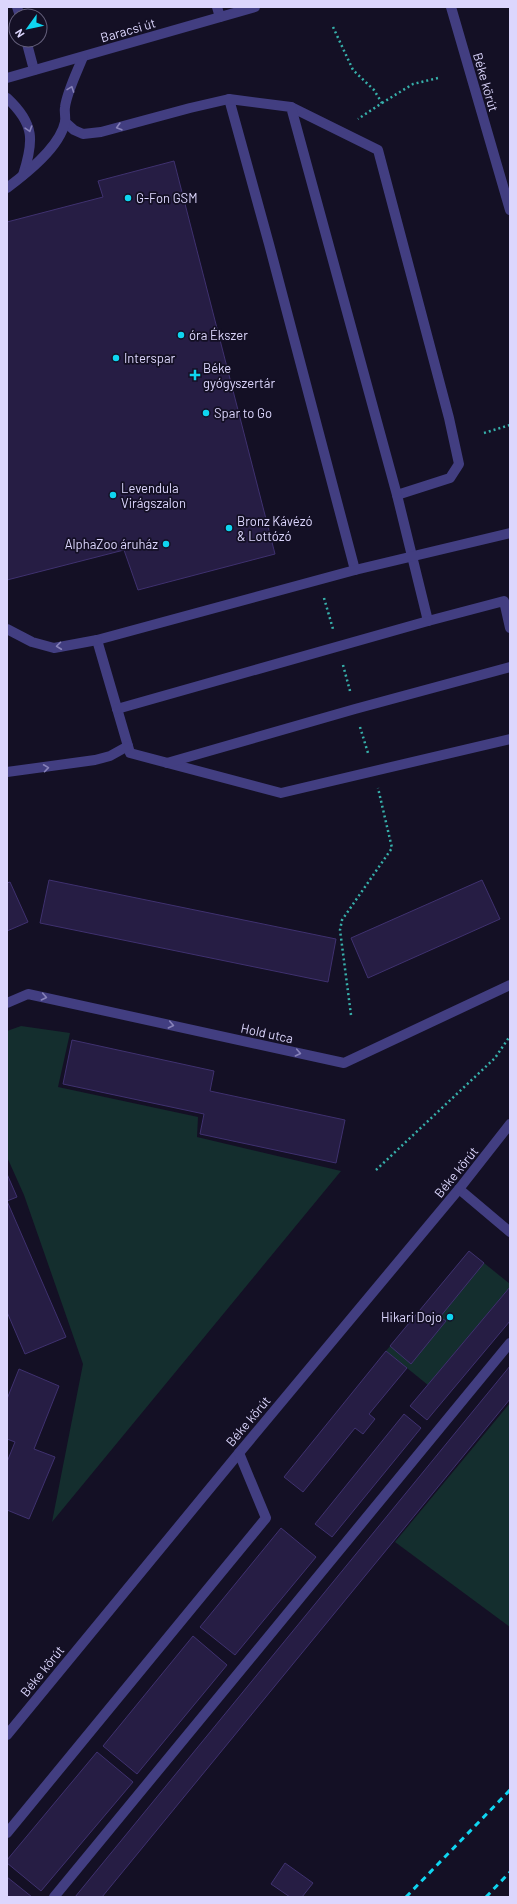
<svg xmlns="http://www.w3.org/2000/svg" width="517" height="1904" font-family="Barlow,sans-serif">
  <style>
    .green { fill: #142e2e }
    .building { fill: #261d44; stroke: #3f316f }
    .lines { fill: none; stroke-linecap: round; stroke-linejoin: round }
    .path { stroke: #37b0ab; stroke-width: 2.5; stroke-dasharray: 2 3; stroke-linecap: butt }
    .minor { stroke: #423e81; stroke-width: 10 }
    .rail { stroke: #0fd5f0; stroke-width: 3; stroke-dasharray: 6 5; stroke-linecap: butt }
    .oneway { stroke: #8782b9 }
    .poi-dot { fill: #0fd5f0; stroke: #141025; stroke-width: 1.5 }
    .labels { text-anchor: middle; stroke-width: 3.5; stroke-linejoin: round; paint-order: stroke }
    .street-label { font-size: 13px; fill: #dcd6fd; stroke: #141025 }
    .poi-label { font-size: 13px; fill: #dcd6fd; stroke: #141025; text-anchor: start }
  </style>
  <rect width="100%" height="100%" fill="#141025"/>
  <g class="green">
    <path d="M21,1026L70,1033L58,1087L198,1117L197,1137L341,1171L52,1522L83,1364L24,1195L7,1157V1031Z"/>
    <path d="M469,1251L510,1284V1287L428,1385L386,1351Z"/>
    <path d="M510,1403V1627L395,1542Z"/>
  </g>
  <g class="building">
    <path d="M174,161L275,554L138,590L124,550L7,580V222L103,197L98,181Z"/>
    <path d="M49,880L336,939L328,982L40,923Z"/>
    <path d="M482,880L500,919L368,978L351,938Z"/>
    <path d="M10,882L28,922L7,931V883Z"/>
    <path d="M72,1040L214,1071L210,1091L345,1120L336,1163L200,1134L204,1114L63,1084Z"/>
    <path d="M7,1174L17,1197L7,1201L66,1337L25,1354L7,1312Z"/>
    <path d="M469,1251L484,1263L440,1317L446,1321L411,1364L390,1346Z"/>
    <path d="M510,1287V1321L427,1420L410,1406Z"/>
    <path d="M386,1351L407,1368L369,1414L375,1419L363,1434L355,1428L303,1492L284,1477Z"/>
    <path d="M510,1366V1399L102,1897H75Z"/>
    <path d="M19,1369L59,1386L34,1449L55,1457L29,1519L7,1510V1462L15,1442L7,1439V1399Z"/>
    <path d="M404,1414L421,1428L332,1537L315,1524Z"/>
    <path d="M281,1528L316,1557L235,1655L200,1627Z"/>
    <path d="M193,1636L227,1665L137,1774L103,1746Z"/>
    <path d="M97,1752L133,1782L41,1891L7,1863V1860Z"/>
    <path d="M285,1863L313,1883L302,1897H290L271,1884Z"/>
    <path d="M7,1877L32,1897H7Z"/>
  </g>
  <g class="lines">
    <g class="path">
      <path d="M333,27L353,70L374,90L382,103L358,119"/>
      <path d="M382,103L413,84L438,78"/>
      <path d="M484,433L510,425"/>
      <path d="M324,598L333,629"/>
      <path d="M343,665L350,691"/>
      <path d="M360,727L368,753"/>
      <path d="M351,1015L340,930L342,920L392,848L378,788"/>
      <path d="M376,1170L495,1058L510,1036"/>
    </g>
    <g class="minor">
      <path d="M17,7L20,16"/>
      <path d="M217,7L220,17"/>
      <path d="M451,7L510,210"/>
      <path d="M26,40L34,70"/>
      <path d="M7,78L255,7"/>
      <path d="M7,98C35,124 34,141 23,175"/>
      <path d="M229,99L269,244L355,570"/>
      <path d="M291,107L378,150L449,418L459,464L450,478L397,495"/>
      <path d="M65,122L74,130L83,134L101,132L190,108L229,99L291,107L397,495L428,621L504,601L510,628"/>
      <path d="M7,188C27,173 60,147 65,122C66,117 64,112 65,107C67,92 77,72 83,57"/>
      <path d="M510,533L355,570L97,640L130,753L281,793L510,739"/>
      <path d="M7,629L32,642L54,648L97,640"/>
      <path d="M117,709L428,621"/>
      <path d="M167,763L355,709L510,667"/>
      <path d="M7,772L95,760L110,756L128,746"/>
      <path d="M7,1003L28,994L344,1063L510,985"/>
      <path d="M459,1189L510,1232"/>
      <path d="M7,1735L239,1453L459,1189L510,1124"/>
      <path d="M7,1833L266,1518L239,1453"/>
      <path d="M54,1897L510,1343"/>
    </g>
    <g class="rail">
      <path d="M406,1897L510,1790"/>
      <path d="M486,1897L510,1872"/>
    </g>
  </g>
  <defs><path id="oneway-chevron" d="M-2-3.5L2.5 0L-2 3.5" fill="none" stroke-width="1.6" stroke-linecap="round" stroke-linejoin="round"/></defs>
  <g class="oneway">
    <use href="#oneway-chevron" transform="translate(71 89) rotate(-70)"/>
    <use href="#oneway-chevron" transform="translate(119 127) rotate(164)"/>
    <use href="#oneway-chevron" transform="translate(29 129) rotate(72)"/>
    <use href="#oneway-chevron" transform="translate(59 646) rotate(173)"/>
    <use href="#oneway-chevron" transform="translate(46 768) rotate(-8)"/>
    <use href="#oneway-chevron" transform="translate(44 997) rotate(12)"/>
    <use href="#oneway-chevron" transform="translate(171 1025) rotate(12)"/>
    <use href="#oneway-chevron" transform="translate(298 1053) rotate(12)"/>
  </g>
  <g class="poi-dot">
    <circle cx="128" cy="198" r="4"/>
    <circle cx="181" cy="335" r="4"/>
    <circle cx="116" cy="358" r="4"/>
    <path d="M193 369h4v4h4v4h-4v4h-4v-4h-4v-4h4z"/>
    <circle cx="206" cy="413" r="4"/>
    <circle cx="113" cy="495" r="4"/>
    <circle cx="229" cy="528" r="4"/>
    <circle cx="166" cy="544" r="4"/>
    <circle cx="450" cy="1317" r="4"/>
  </g>
  <g class="labels">
    <g class="street-label">
      <text transform="translate(128 30) rotate(-16)" y="5">Baracsi út</text>
      <text transform="translate(486 82) rotate(74)" y="5">Béke körút</text>
      <text transform="translate(267 1033) rotate(12)" y="5">Hold utca</text>
      <text transform="translate(456 1172) rotate(-51)" y="5">Béke körút</text>
      <text transform="translate(248 1421) rotate(-50)" y="5">Béke körút</text>
      <text transform="translate(42 1671) rotate(-51)" y="5">Béke körút</text>
    </g>
    <g class="poi-label">
      <text x="136" y="203">G-Fon GSM</text>
      <text x="189" y="340">óra Ékszer</text>
      <text x="124" y="363">Interspar</text>
      <text x="203" y="373">Béke<tspan x="203" dy="15">gyógyszertár</tspan></text>
      <text x="214" y="418">Spar to Go</text>
      <text x="121" y="493">Levendula<tspan x="121" dy="15">Virágszalon</tspan></text>
      <text x="237" y="526">Bronz Kávézó<tspan x="237" dy="15">&amp; Lottózó</tspan></text>
      <text x="158" y="549" text-anchor="end">AlphaZoo áruház</text>
      <text x="442" y="1322" text-anchor="end">Hikari Dojo</text>
    </g>
  </g>
  <rect width="517" height="1904" fill="none" stroke="#dcd6fd" stroke-width="16"/>
  <g transform="translate(28 28) rotate(237)"><circle r="19" fill="#141025" stroke="#645f7b"/>
  <path d="M0-3L7 15L0 10L-7 15Z" fill="#0fd5f0"/>
  <text y="-6" font-size="11" font-weight="bold" text-anchor="middle" fill="#dcd6fd">N</text>
  </g>
</svg>
